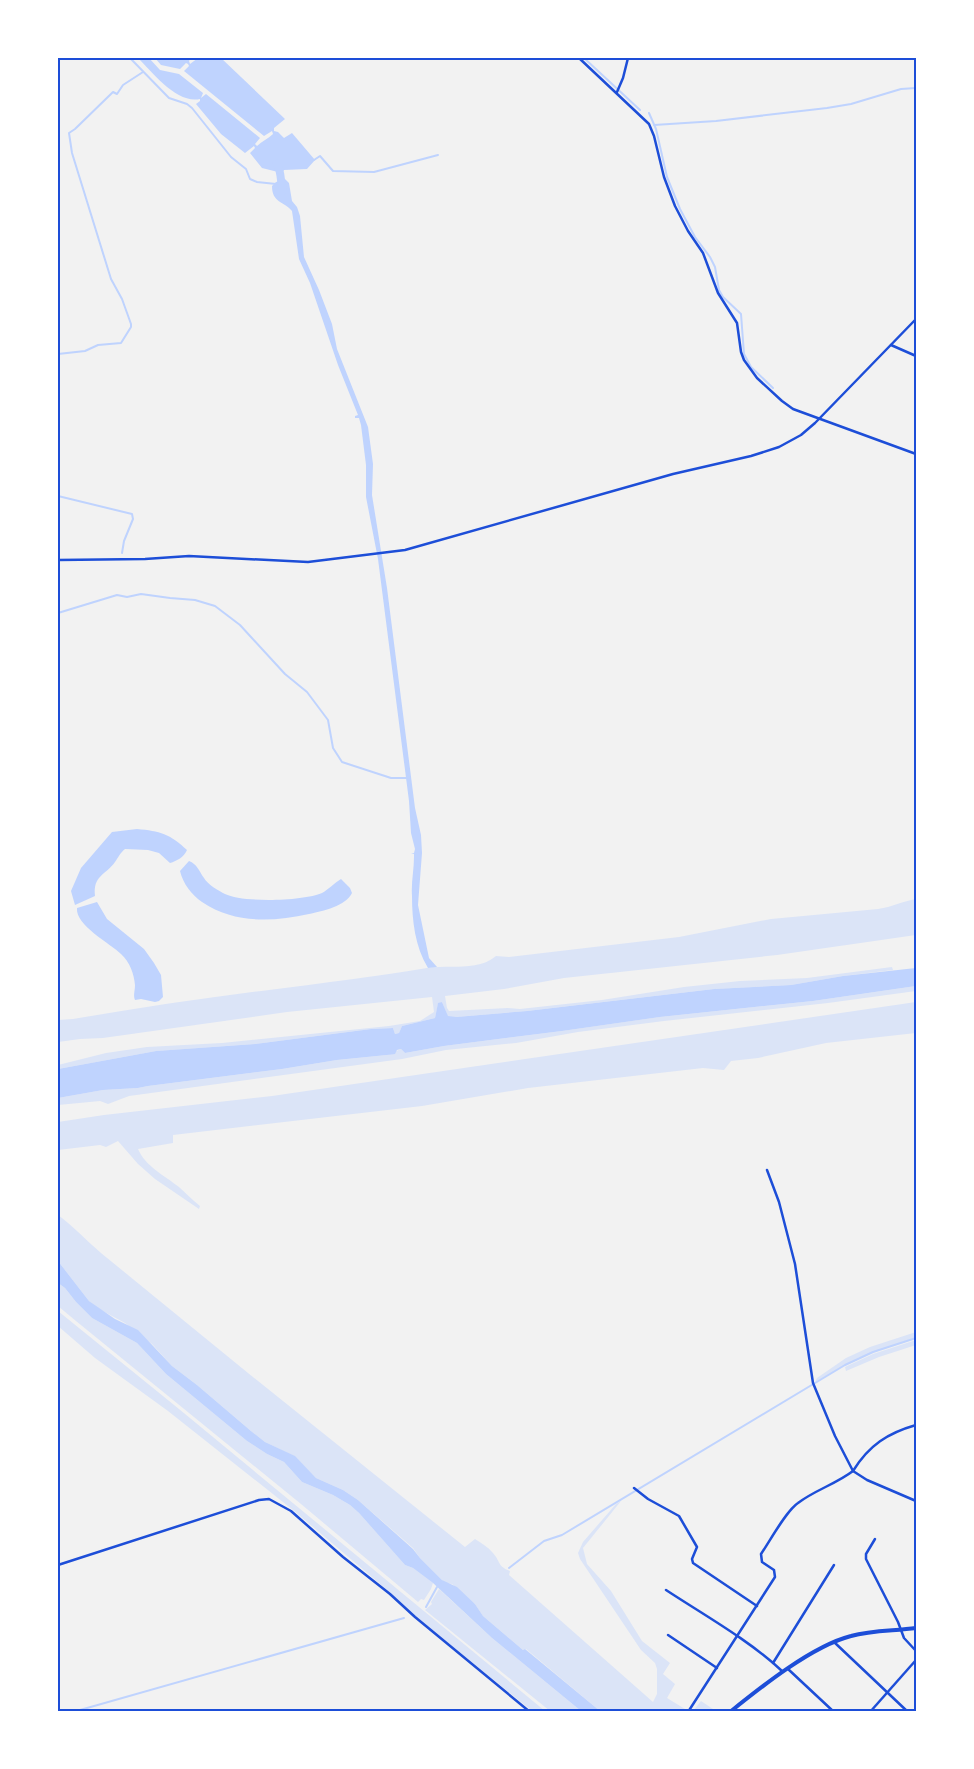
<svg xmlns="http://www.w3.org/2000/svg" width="974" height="1769" font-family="Barlow,sans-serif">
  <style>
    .green { fill: #dbe4f7 }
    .water { fill: #bfd3fe }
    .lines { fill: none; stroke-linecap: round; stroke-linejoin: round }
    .stream { stroke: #bfd3fe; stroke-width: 2 }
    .canal { stroke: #bfd3fe; stroke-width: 8 }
    .minor { stroke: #1d4ed8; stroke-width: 2.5 }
    .secondary { stroke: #1d4ed8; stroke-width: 4 }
    .neatline { fill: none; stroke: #1d4ed8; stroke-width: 2 }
  </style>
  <rect width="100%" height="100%" fill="#f2f2f2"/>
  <g class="green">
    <path d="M916,899V935L777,955L564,978L504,989L445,996L447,1008L449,1011L508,1008L520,1009L602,1000L684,987L740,981L807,978L892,967L893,970L843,976L791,985L714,989L527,1011L456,1017H448L442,1002L438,1004L435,1018L402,1026L399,1033L395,1034L393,1028L371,1029L255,1044L156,1051L58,1069V1065L106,1053L147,1047L222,1043L389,1026L420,1021L434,1012L432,997L287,1012L103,1038L80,1039L58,1042V1020L73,1019C138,1008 203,998 269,990C322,983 374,977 427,968C450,964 477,972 496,956L509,957L679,937L771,919L878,909C892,907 903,901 916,899Z"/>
    <path d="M916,986V991L828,1003L664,1021L578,1032L516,1043L446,1050L402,1059L129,1096L108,1104L100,1101L58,1105V1098L103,1090L138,1088L148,1086L282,1069L337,1060L387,1055L401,1049L405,1053L444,1046L562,1031L660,1017L813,1001Z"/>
    <path d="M916,1002V1033L826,1043L758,1058L731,1061L724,1070L703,1068L528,1088L422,1106L173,1135V1143L138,1149C145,1166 165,1176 179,1187C186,1193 192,1200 200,1206L199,1209L155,1179L138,1164L118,1141L106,1147L100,1145L58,1150V1122L104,1115L272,1096Z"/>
    <path d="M58,1215C73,1226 86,1240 101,1253L248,1373L465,1547L475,1539C481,1543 488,1547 493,1553C501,1562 497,1566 510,1571L509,1575L653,1702L657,1694V1669L655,1663L641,1650L580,1559L578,1553L583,1542L616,1504L621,1501L583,1548L587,1564L611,1591L642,1641L670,1663L663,1674L675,1684L667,1698L685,1709L683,1711H600L526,1649L523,1650L483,1616L475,1604L452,1584L446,1583L442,1580L420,1558L413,1548L358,1500L343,1490L316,1478L294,1456L265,1442L251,1431L197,1385L172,1366L152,1344L125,1323L99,1309L89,1301L58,1261Z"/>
    <path d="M58,1283L65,1288L76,1302L92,1318L137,1343L166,1374L247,1441L267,1454L284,1462L302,1482L333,1495L350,1505L359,1513L405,1565L413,1568L433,1583L431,1589L424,1600L421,1599L418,1602L301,1504L76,1321L58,1306Z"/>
    <path d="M58,1311L179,1409L545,1711H532L415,1616L392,1594L293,1510L168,1411L95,1358L58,1326Z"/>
    <path d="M916,1332V1337L858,1358L815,1382L817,1378L846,1358L870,1347Z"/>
    <path d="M916,1340V1345L879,1357L846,1371L845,1367L873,1354Z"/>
    <path d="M439,1589L492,1638L581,1711H550L425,1610L432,1604L431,1602Z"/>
    <path d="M701,1701L716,1711H693Z"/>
  </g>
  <g class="water">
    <path d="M138,58H149L160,70L179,74L203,93L201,98L206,94L260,138L255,144L257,146C262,141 268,139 273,134L272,131L264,136L184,71L189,66L188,64L186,63L180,69L161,65L155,58H191L189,61L190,64L198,58H221L285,119L274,128V131L278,132L284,138L292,133L315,160L307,169L284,170L282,173L262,168L250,153L255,148L254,146L245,153L221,134L196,104L200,101V99C177,104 153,73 138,58Z"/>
    <path d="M285,179L289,183L292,201L297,207L300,216L304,257L319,290L332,324L337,349L368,427L373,464L372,495L387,588L415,808L421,835L422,853L418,905L429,958L437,967L428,968C415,947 412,920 412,896C411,883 414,870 414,857V854H411L414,853L415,849L411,833L409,801L378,559L366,497V465L361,425L359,418H355V416L358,415L338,365L310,283L299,259L292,211C284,201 272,203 272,186L276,182Z"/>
    <path d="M137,829C160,831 170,834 187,850C184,857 177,861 170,863L159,853L148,850L125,849C120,853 118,858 115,862C105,876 93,875 95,896L75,905L71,891L81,868L112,832Z"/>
    <path d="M189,861C197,864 199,871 204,878C207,884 219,891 225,894C243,903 304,901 322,893C328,890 334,883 341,879L350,888L352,893C346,906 323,911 309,914C272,922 235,924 202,902C192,895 183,884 180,871Z"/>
    <path d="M97,902L107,919L144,949L154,963L161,975L163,997L159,1001L155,1002L141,999L135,1000C133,995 135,991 135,985C134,974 130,962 121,954C111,944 75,925 77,908Z"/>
    <path d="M916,968V986L813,1001L660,1017L562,1031L444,1046L405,1053L401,1049L397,1050L395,1054L387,1055L337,1060L282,1069L148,1086L138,1088L103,1090L58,1098V1069L156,1051L255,1044L371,1029L393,1028L395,1034L399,1033L402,1026L435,1018L438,1003L442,1002L448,1016L456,1017L527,1011L714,989L791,985L843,976Z"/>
    <path d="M58,1261L89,1301L115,1319L138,1330L172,1366L197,1385L251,1431L265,1442L295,1456L316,1478L343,1490L358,1500L413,1549L420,1558L442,1580L457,1587L475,1604L483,1616L523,1650L525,1649L600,1711H581L492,1638L433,1583L413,1568L405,1565L359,1513L350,1505L333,1495L302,1482L284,1462L267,1454L247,1441L166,1374L137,1343L92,1318L76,1302L65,1288L58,1283Z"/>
  </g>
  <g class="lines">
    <g class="stream">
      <path d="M130,58L169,98L187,104L192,108L231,157L246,169L250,179L257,182L276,184"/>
      <path d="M584,58L640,110"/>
      <path d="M649,113L656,129L667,177L680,209L695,237L710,257L715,267L719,290L723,297L741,314L744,354L751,367L773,388"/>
      <path d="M654,125L716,121L827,108L851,104L901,89L916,88"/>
      <path d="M314,160L320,156L333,171L374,172L438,155"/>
      <path d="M58,354L85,351L98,345L121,343L131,327V324L122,299L111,279L72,153L69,133L75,129L113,92L117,94L123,85L143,72"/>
      <path d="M58,496L132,514L133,519L124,541L122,553"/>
      <path d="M58,613L117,595L127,597L141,594L170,598L195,600L215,606L240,625L285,674L307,692L328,720L333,748L342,762L391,778H407"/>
      <path d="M509,1568L544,1541L562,1535L845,1365L873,1352L916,1338"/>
      <path d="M426,1607L437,1587"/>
      <path d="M73,1712L404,1618"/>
    </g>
    <path class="canal" d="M277,164C282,173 280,182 283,191"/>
    <g class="minor">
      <path d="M579,58L649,124L654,136L664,177L675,206L688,231L703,253L718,293L737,323L741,352L744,360L757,378L782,401L793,409L916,454"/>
      <path d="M617,92L623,78L628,58"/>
      <path d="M891,345L916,356"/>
      <path d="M58,560L145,559L189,556L308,562L405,550L673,474L751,456L779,447L801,435L815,423L916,319"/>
      <path d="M767,1170L779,1202L795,1264L813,1383L835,1436L853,1471"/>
      <path d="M853,1471C869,1445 888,1433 916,1425"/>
      <path d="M634,1488L648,1499L679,1516L697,1547L692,1559L693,1563L757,1606"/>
      <path d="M875,1539L866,1554V1559L898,1622L904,1638L916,1651"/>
      <path d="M58,1565L259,1500L269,1499L291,1511L343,1557L390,1594L415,1617L530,1712"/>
      <path d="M666,1590C704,1615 749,1640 782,1671"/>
      <path d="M668,1635L717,1668"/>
      <path d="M834,1642L908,1712"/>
      <path d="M773,1663L834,1565"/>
      <path d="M788,1669L834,1712"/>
      <path d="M688,1712L775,1577L774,1570L762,1562L761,1554C770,1541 786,1511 798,1503C815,1490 836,1484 853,1471L867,1480L916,1501"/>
      <path d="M870,1712L916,1660"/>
    </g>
    <path class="secondary" d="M730,1712C761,1687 812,1646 851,1636C872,1630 895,1631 916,1628"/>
  </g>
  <rect width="974" height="1769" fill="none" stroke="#ffffff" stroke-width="118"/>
  <rect x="59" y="59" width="856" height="1651" class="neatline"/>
</svg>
